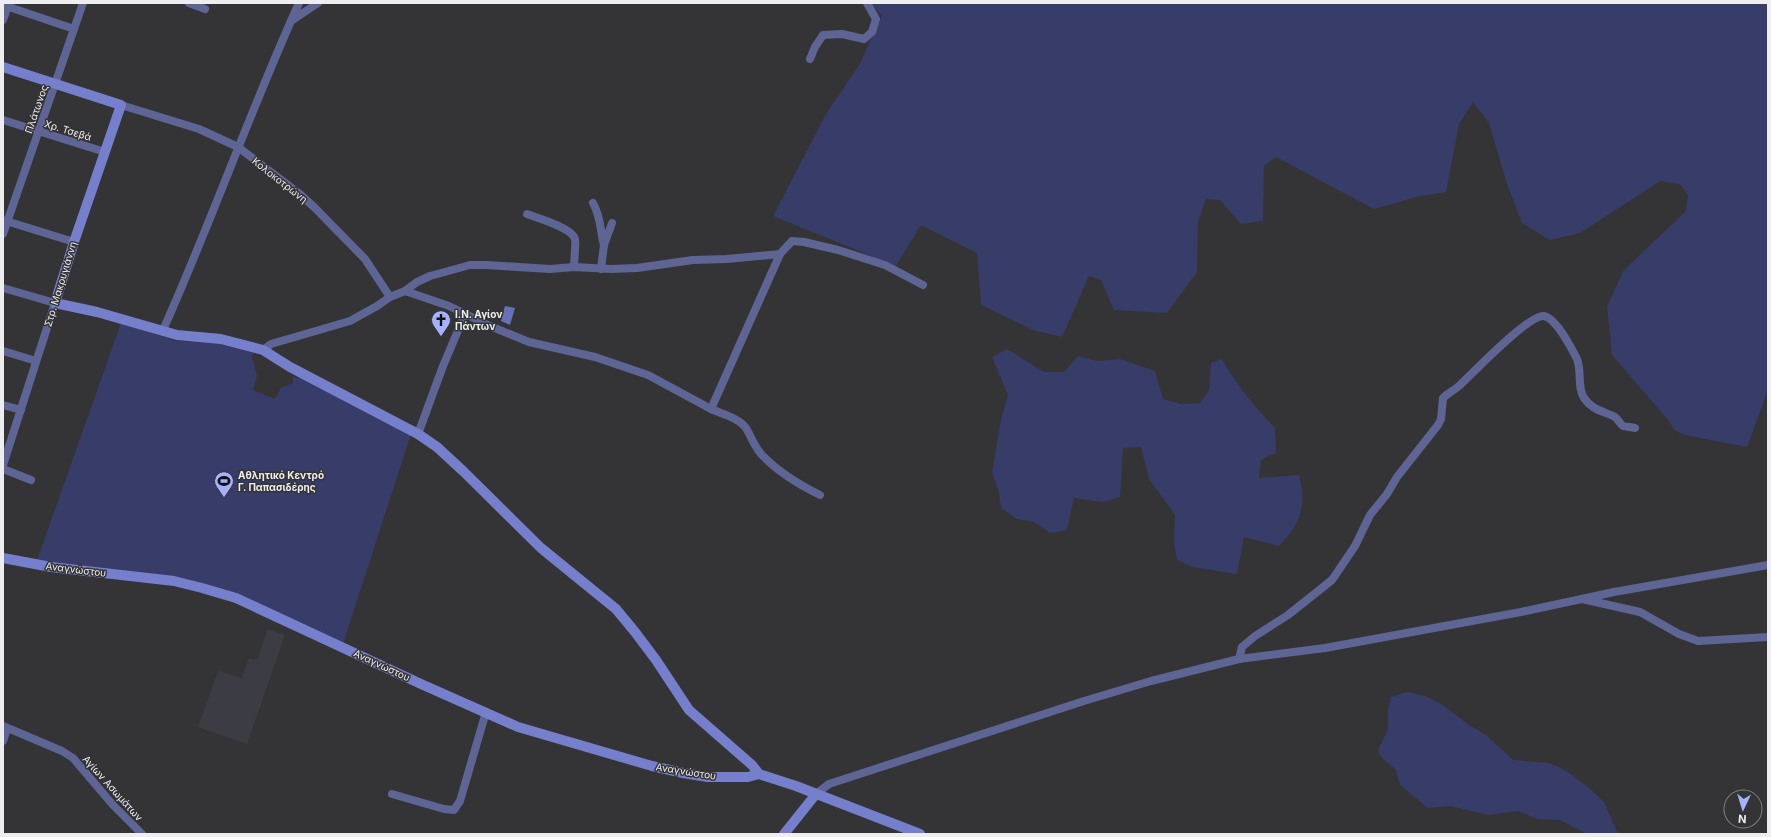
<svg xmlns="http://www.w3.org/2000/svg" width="1771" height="837" font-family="Inter,sans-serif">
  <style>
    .built { fill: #3b3c44 }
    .green { fill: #373c68 }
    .water { fill: #6871b8 }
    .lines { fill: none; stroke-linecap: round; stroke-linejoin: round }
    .street { stroke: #5e6595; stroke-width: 8 }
    .secondary { stroke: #757fcb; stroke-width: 10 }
    .labels { text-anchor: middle; stroke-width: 3; stroke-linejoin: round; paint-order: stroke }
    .street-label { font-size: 10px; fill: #eeeef0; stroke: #343436 }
    .poi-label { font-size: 10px; font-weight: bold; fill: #eeeef0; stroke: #343436; text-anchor: start }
  </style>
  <rect width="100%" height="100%" fill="#343436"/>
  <path class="built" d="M268,629L285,635L247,744L198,727L218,671L242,678L249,658L257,660Z"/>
  <g class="green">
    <path d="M871,3H1768V390L1747,447L1685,435L1674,430L1669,421L1612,355L1607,306L1624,270L1686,211L1688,195L1680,184L1660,181L1580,233L1550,240L1522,223L1507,184L1489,123L1473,102L1459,124L1446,192L1420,196L1374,209L1276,157L1264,166L1263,221L1241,224L1220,200L1206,199L1198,222L1197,272L1167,313L1114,310L1101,280L1089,276L1062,337L1033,330L981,305L977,253L921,225L896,266L773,216L826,114L859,65L882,16Z"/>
    <path d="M121,323L176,341L222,343L255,353L252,356L257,376L253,390L275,399L281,388L293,383V377L301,378L411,434L343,644L240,597L36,563Z"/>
    <path d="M1007,349L1044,372H1064L1078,356L1097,361L1120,359L1155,371L1163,399L1181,404L1200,403L1209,390L1211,363L1222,359C1237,385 1255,407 1275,428L1276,453L1261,460L1259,478L1299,475C1307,506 1301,523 1279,546L1244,537L1237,574L1193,567L1177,560L1174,544L1175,515L1149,479L1141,447L1123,448L1120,497L1103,502L1074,498L1067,530L1050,533L1034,522L1017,519L1001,508L999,492L992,473L1001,420L1008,395L992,357Z"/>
    <path d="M1407,692L1425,696L1443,705L1469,725L1486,735L1513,760L1549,763L1567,771L1589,788L1604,802L1618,834H1587L1560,820L1537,819L1518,811L1489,815L1450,806L1428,808L1400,785L1396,770L1381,757L1378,750L1388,729V710L1391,697Z"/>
  </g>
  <path class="water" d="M505,306L515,308L510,325L501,321Z"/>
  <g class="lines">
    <g class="street">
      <path d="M189,3L205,9"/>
      <path d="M3,5L74,29"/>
      <path d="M3,20L9,3"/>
      <path d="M291,21L318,3"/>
      <path d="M810,59L815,47L823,35L842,34L864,39L872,32L876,19L867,3"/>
      <path d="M121,105L199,129L238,147L301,195L315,208L365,259L390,297L377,306L350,321L271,344L263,350"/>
      <path d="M3,120L105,152"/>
      <path d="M593,203C601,217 600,230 604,245"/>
      <path d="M527,214C538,218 572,228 575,239C576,243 574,261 574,267"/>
      <path d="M3,220L74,242"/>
      <path d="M3,234L83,3"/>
      <path d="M601,269L604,245L612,223"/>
      <path d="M3,288L55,303L3,465"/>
      <path d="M405,291L449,306L490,326L529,342L595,357L648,375L711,409L780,254"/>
      <path d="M390,297L405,291L417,282L430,276L470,265H486L550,269L574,267L611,269L637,268L693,260L727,259L780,254L792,241L804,242L838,250L885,265L923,285"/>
      <path d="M163,330C211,223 250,111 299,3"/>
      <path d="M3,351L36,361"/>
      <path d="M3,405L21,410"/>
      <path d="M711,409C722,414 739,418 746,428C752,438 755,449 764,457C780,473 800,485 820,495"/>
      <path d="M418,434L443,366L465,314"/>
      <path d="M3,469L31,480"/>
      <path d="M1582,599L1640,612L1679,634L1698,641L1768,637"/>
      <path d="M1239,659L1242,647L1255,636L1288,615L1332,580L1355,546L1370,515L1387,494L1397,477L1438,425L1441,419L1443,398C1449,392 1455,390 1460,385C1474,372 1529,314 1544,316C1556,318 1572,349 1577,359C1582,372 1577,387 1584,398C1592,410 1603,411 1615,417C1618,419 1620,424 1623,426C1626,427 1632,427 1635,428"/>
      <path d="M3,726L62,751L73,758L113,805L142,834"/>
      <path d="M3,741L7,729"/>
      <path d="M392,794L444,809L454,810L460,801L486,712"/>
      <path d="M816,794L829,784L1084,701L1151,681L1239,659L1325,648L1521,612L1614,592L1768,565"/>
    </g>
    <g class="secondary">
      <path d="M3,67L121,105L74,242L55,303L97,312L177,335L221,339L263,350L290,367L418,434L437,447L463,471L541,548L616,609L635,632L656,660L689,710L752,765L759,774L796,786L920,834"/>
      <path d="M3,558L51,567L174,581L202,588L236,598L421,684L518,727L652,766L683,773L708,777H748L759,774"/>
      <path d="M784,834L816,794"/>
    </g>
  </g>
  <defs>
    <symbol id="church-pin" viewBox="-11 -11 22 30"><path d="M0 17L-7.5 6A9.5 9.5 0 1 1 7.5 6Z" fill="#a5b1fc" stroke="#343436"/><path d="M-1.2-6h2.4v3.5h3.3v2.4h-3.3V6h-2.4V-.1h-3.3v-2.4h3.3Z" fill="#111"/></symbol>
    <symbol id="stadium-pin" viewBox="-11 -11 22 30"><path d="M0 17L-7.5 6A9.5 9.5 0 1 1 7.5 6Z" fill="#a5b1fc" stroke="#343436"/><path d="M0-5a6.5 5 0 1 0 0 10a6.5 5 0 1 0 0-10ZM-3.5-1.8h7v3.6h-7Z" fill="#111"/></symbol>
  </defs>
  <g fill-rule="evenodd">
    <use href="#church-pin" x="430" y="309" width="22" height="30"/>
    <use href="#stadium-pin" x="213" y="470" width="22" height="30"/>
  </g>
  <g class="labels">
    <g class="street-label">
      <text transform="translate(36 109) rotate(-71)" y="4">Πλάτωνος</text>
      <text transform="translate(68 130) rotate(17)" y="4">Χρ. Τσεβά</text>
      <text transform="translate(280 180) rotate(38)" y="4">Κολοκοτρώνη</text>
      <text transform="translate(60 284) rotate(-73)" y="4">Στρ. Μακρυγιάννη</text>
      <text transform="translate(76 569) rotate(7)" y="4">Αναγνώστου</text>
      <text transform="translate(382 665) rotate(25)" y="4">Αναγνώστου</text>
      <text transform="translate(686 771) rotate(9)" y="4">Αναγνώστου</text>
      <text transform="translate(113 788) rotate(48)" y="4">Αγίων Ασωμάτων</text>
    </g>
    <g class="poi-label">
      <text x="455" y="318">Ι.Ν. Αγίον<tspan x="455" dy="12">Πάντων</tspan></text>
      <text x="238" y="479">Αθλητικό Κεντρό<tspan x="238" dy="12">Γ. Παπασιδέρης</tspan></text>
    </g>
  </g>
  <rect width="1771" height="837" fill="none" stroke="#eeeef0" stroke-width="8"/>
  <g transform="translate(1743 809) rotate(184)"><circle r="19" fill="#343436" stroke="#7e7e80"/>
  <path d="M0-3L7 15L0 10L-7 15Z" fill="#a5b1fc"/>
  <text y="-6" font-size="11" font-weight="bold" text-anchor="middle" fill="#eeeef0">N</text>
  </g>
</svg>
